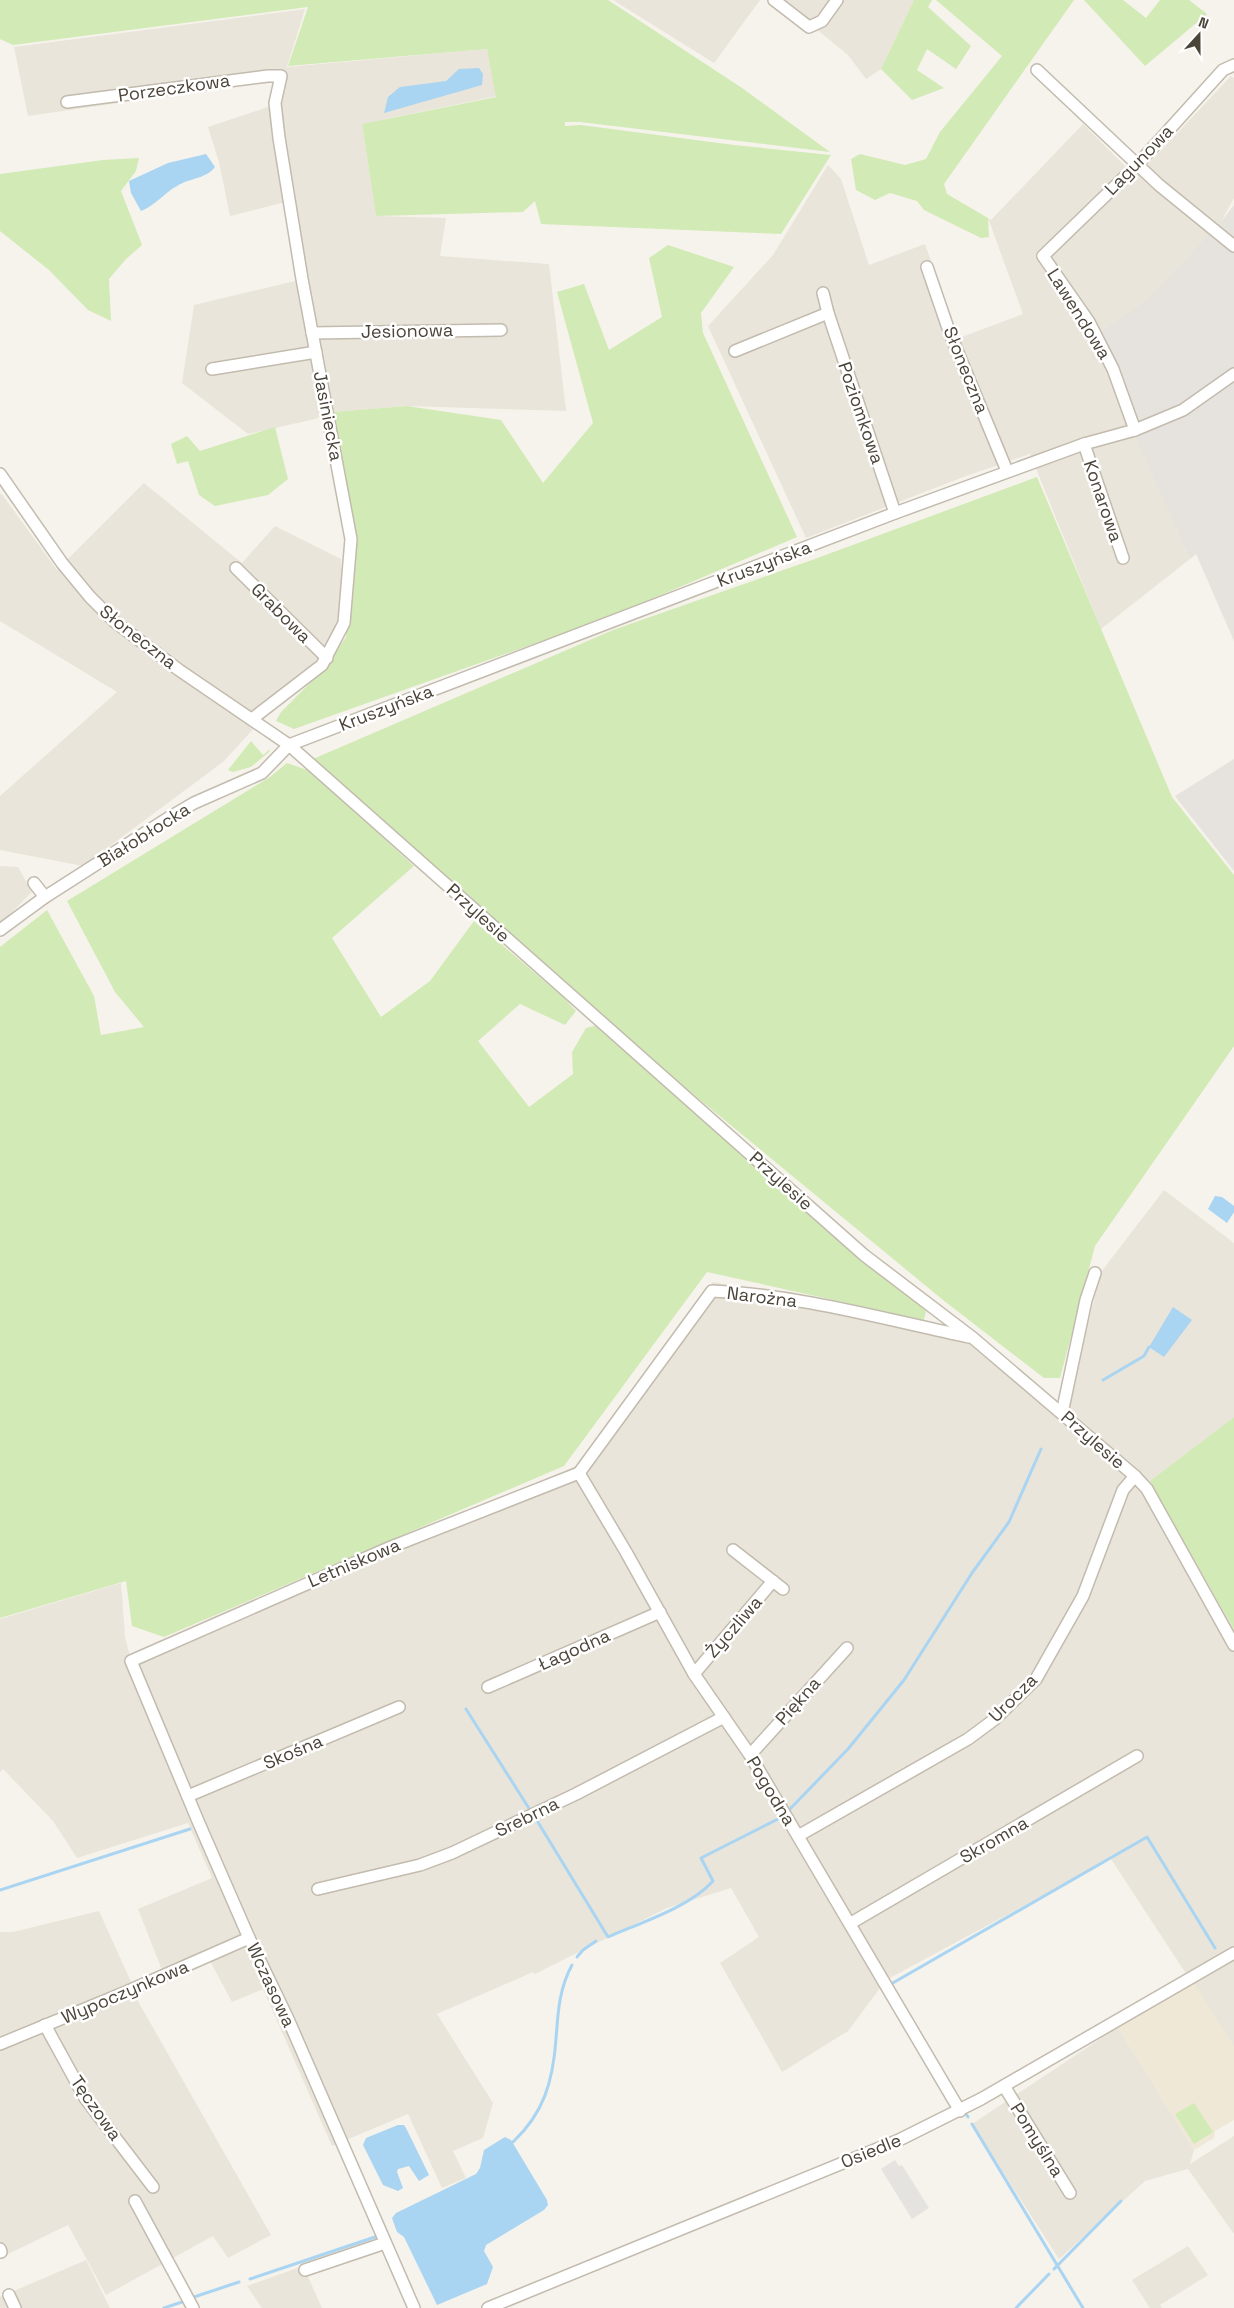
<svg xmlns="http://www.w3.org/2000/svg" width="1234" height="2308" font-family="'Space Grotesk',sans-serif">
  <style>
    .residential { fill: #eae5da }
    .industrial { fill: #e6e2dd }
    .education { fill: #efe8d6 }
    .green { fill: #d2eab5 }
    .parking { fill: #e5e3e0 }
    .water { fill: #a9d4f2 }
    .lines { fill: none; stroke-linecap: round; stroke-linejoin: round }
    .stream { stroke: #a9d4f2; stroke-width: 3 }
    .minor-casing { stroke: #c2bbae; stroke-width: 14 }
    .minor { stroke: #fff; stroke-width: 11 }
    .labels { text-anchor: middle; stroke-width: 5; stroke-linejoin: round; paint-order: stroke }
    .street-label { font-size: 18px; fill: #4b4439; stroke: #fff }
  </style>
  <rect width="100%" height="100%" fill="#f6f3ec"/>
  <g class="residential">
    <path d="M613,0H760L714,63Z"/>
    <path d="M781,0H914L881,69L866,79L848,55Z"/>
    <path d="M305,9L287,67L487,49L497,96L362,124L376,216L446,218L440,256L549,264L566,411L407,406L333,412L315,419L248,434L182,383L194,305L308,278L293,200L230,216L219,162L208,127L280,103L286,79L28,116L14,47Z"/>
    <path d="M1231,76L1234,78V198L1190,278L1093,339L1190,559L1101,629L1030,454L966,476L806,538L708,326L773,255L828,165L841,179L869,265L925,244L959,338L1023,314L988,218L991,220L1083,124L1136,177Z"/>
    <path d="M144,483L242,563L275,526L341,559L345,631L324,666L256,726L223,762L83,866L0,850V796L117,692L0,621V495L1,493L57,570Z"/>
    <path d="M0,866L18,867L32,892L10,914L0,922Z"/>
    <path d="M1164,1190L1234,1243V1417L1150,1481L1234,1630V2047L1111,1859L886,1980L848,2031L782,2072L720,1963L759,1937L731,1888L667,1908L535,1974L533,1972L437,2014L493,2103L483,2138L453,2151L466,2178L442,2188L408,2114L332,2146L263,1989L232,2002L210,1961L135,1996L271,2235L228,2258L213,2236L106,2295L68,2225L0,2258V1932H13L99,1911L132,1984L162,1970L138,1909L212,1878L188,1823L77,1858L53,1821L3,1769L0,1772V1619L121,1583L125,1637L131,1660L576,1466L713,1282L981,1338L1066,1409L1101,1272Z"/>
    <path d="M1118,2027L1194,2150L1190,2164L1234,2136V2234L1188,2169L1145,2181L1059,2259L972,2124Z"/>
    <path d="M1188,2246L1208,2275L1160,2305L1162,2308H1150L1132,2280Z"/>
    <path d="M86,2260L110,2308H0V2297Z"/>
    <path d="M303,2266L322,2308H262L247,2286Z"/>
  </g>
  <g class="industrial">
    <path d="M1234,205V641L1196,554L1190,559L1092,339L1146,301L1216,228Z"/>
    <path d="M1234,759V871L1175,796Z"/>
  </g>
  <path class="education" d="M1194,1983L1234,2047V2120L1215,2131L1214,2138L1194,2150L1118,2027Z"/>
  <g class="green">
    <path d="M0,0H608L742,88L830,152L580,122H565V126L581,125L734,145L831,155L781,234L541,224L535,201L523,212L376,216L362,124L496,97L487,49L288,66L308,7L13,45L0,39Z"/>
    <path d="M914,0H932L928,7L971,46L956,69L927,49L917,70L944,88L912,100L881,69Z"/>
    <path d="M936,0H1074L944,184L947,194L988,218L989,237L981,238L924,210L917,201L890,193L875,200L856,190L851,159L860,154L905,165L926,159L940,132L1002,56Z"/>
    <path d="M1084,0H1123L1146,18L1160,0H1189L1207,14L1145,66Z"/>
    <path d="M139,158L136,171L121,191L142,245L126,259L109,279L111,321L88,310L49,270L0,231V174L103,160Z"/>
    <path d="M668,245L734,267L701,313L703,333L797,537L605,619L613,630L812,560L1037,477L1172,797L1234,875V1046L1095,1246L1060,1378H1044L943,1300L643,1053L638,1058L926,1311L924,1320L707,1272L564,1466L164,1637L132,1626L126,1581L0,1618V947L47,910L94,996L101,1035L144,1027L115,992L67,901L270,777L287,763L310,771L414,866L332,938L381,1017L430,981L474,921L563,997L576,1011L565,1025L520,1004L478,1041L529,1107L573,1074L572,1052L586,1028L598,1025L313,759L613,630L604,619L294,729L276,721L281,712L325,668L346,637L355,538L333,412L407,406L501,420L543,483L593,423L557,292L584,284L609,350L662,317L649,258Z"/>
    <path d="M275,427L288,479L268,495L215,506L199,495L188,461L177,464L171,444L187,436L200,451Z"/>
    <path d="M251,741L263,755L270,749L269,752L251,767L233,772L228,770Z"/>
    <path d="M1234,1417V1630L1150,1481Z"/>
    <path d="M1194,2103L1213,2132L1194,2144L1175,2114Z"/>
  </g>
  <path class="parking" d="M895,2160L899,2166L902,2165L929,2208L912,2219L881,2169Z"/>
  <g class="water">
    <path d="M479,68L483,74L482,85L384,113L388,97L400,87L446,81L459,69Z"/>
    <path d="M206,154L215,167C206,179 189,178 177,186C164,193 156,205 141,211L131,193L129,181L168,163Z"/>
    <path d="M1215,1196L1222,1197L1234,1206V1212L1227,1223L1208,1209Z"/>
    <path d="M1173,1307L1192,1320L1164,1357L1149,1347Z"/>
    <path d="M398,2125H404L406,2128L429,2175L419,2181L409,2166L398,2169L397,2172L403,2188L398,2191L383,2185L363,2145L366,2138Z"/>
    <path d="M505,2137L511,2140L547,2200L548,2205L544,2210L486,2245L484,2251L493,2267L487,2284L437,2305L404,2237L397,2232L392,2218L396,2213L476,2174L480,2168L484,2150Z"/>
  </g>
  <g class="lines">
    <g class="stream">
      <path d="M1103,1380L1144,1356L1149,1347"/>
      <path d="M466,1709L530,1810"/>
      <path d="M790,1809L848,1749L904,1680L972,1573L1009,1522L1041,1449"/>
      <path d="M536,1819L608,1937C640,1923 690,1907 713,1881L701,1858L780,1818"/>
      <path d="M0,1890L190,1829"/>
      <path d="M577,1957L583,1950L596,1941"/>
      <path d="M891,1984L1147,1837L1215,1948"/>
      <path d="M966,2114L968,2117"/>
      <path d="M972,2124L1083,2308"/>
      <path d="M513,2142C544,2113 553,2081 556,2039C558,2012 559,1989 572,1965"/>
      <path d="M1054,2269L1121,2201"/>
      <path d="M250,2279L375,2237"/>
      <path d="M194,2297L239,2282"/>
      <path d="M164,2308L185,2301"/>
      <path d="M1016,2308L1049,2274"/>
    </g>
    <defs>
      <g id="minor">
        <path d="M774,0L809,27L822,21L837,0"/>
        <path d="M1037,70L1159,185L1234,246"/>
        <path d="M67,102L268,76H281L275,103L279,138L302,279L351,539L344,623L322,665L252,719"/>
        <path d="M927,267L949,331L1007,471"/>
        <path d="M823,293L828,313L895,513"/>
        <path d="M312,333L501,330"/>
        <path d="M735,351L828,313"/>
        <path d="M212,369L316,352"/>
        <path d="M1135,430L1113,369L1089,322L1043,256L1138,164L1223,70L1234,65"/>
        <path d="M1084,444L1123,558"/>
        <path d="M0,474L62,563L90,597L115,622L179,670L289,745L864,1255L973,1338L1135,1476L1147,1489L1234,1645"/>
        <path d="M236,568L327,658"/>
        <path d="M34,883L45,897"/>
        <path d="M0,930L45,897L170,817L194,803L262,773L289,745L895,513L1084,444L1135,430L1183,410L1234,374"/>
        <path d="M1062,1413L1086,1300L1095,1273"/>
        <path d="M579,1473L626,1552L694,1674L750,1755L960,2111"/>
        <path d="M579,1473L712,1291C799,1295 884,1319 969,1337"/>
        <path d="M733,1550L783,1589"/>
        <path d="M694,1674L773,1581"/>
        <path d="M488,1687L660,1612"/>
        <path d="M750,1755L847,1648"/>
        <path d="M188,1796L399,1707"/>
        <path d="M798,1836L968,1739L995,1719L1036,1679L1083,1596L1123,1490L1135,1476"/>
        <path d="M318,1889L420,1865L452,1853L576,1794L724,1717"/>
        <path d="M851,1923L1137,1756"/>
        <path d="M45,2025L85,2098L153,2187"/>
        <path d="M0,2044L126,1992L249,1938"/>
        <path d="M1004,2086L1070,2193"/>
        <path d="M135,2201L193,2308"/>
        <path d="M0,2249L1,2252"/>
        <path d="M305,2270L385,2243"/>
        <path d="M9,2295L15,2308"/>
        <path d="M414,2308L288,2019L249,1938L198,1821L131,1661L391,1547L579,1473"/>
        <path d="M488,2308L899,2140L981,2099L1234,1953"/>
      </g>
    </defs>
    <use href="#minor" class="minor-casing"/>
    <use href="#minor" class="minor"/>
  </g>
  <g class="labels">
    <g class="street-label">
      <text transform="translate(174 88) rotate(-8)" y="6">Porzeczkowa</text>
      <text transform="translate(1139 160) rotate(-46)" y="6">Lagunowa</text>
      <text transform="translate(1079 314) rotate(58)" y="6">Lawendowa</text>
      <text transform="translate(407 331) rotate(-1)" y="6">Jesionowa</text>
      <text transform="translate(966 370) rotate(68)" y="6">Słoneczna</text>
      <text transform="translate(861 413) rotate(71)" y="6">Poziomkowa</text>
      <text transform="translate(328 416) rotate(79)" y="6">Jasiniecka</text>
      <text transform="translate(1103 501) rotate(71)" y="6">Konarowa</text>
      <text transform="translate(764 564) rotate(-21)" y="6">Kruszyńska</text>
      <text transform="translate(281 613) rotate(45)" y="6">Grabowa</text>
      <text transform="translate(138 637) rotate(38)" y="6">Słoneczna</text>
      <text transform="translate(386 708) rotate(-21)" y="6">Kruszyńska</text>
      <text transform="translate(144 835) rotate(-32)" y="6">Białobłocka</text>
      <text transform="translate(478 913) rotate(42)" y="6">Przylesie</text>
      <text transform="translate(781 1181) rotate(42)" y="6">Przylesie</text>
      <text transform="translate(762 1297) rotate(7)" y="6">Narożna</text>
      <text transform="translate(1093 1440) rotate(41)" y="6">Przylesie</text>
      <text transform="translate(354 1563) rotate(-23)" y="6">Letniskowa</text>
      <text transform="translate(734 1627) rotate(-49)" y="6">Życzliwa</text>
      <text transform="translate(574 1650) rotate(-24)" y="6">Łagodna</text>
      <text transform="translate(1013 1698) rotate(-45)" y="6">Urocza</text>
      <text transform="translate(798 1701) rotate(-48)" y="6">Piękna</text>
      <text transform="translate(293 1752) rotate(-23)" y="6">Skośna</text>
      <text transform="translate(771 1791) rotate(59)" y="6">Pogodna</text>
      <text transform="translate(527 1817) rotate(-26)" y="6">Srebrna</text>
      <text transform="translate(994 1840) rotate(-30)" y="6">Skromna</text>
      <text transform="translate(271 1985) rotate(65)" y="6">Wczasowa</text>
      <text transform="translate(125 1992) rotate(-23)" y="6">Wypoczynkowa</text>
      <text transform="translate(96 2108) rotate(55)" y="6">Tęczowa</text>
      <text transform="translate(1037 2140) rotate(58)" y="6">Pomyślna</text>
      <text transform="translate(871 2151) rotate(-22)" y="6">Osiedle</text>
    </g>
  </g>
  <g transform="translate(1199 35) rotate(21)" stroke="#ffffff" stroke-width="4" paint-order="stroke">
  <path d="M0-4L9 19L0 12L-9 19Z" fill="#4b4439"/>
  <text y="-8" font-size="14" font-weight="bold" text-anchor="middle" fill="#4b4439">N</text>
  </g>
</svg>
